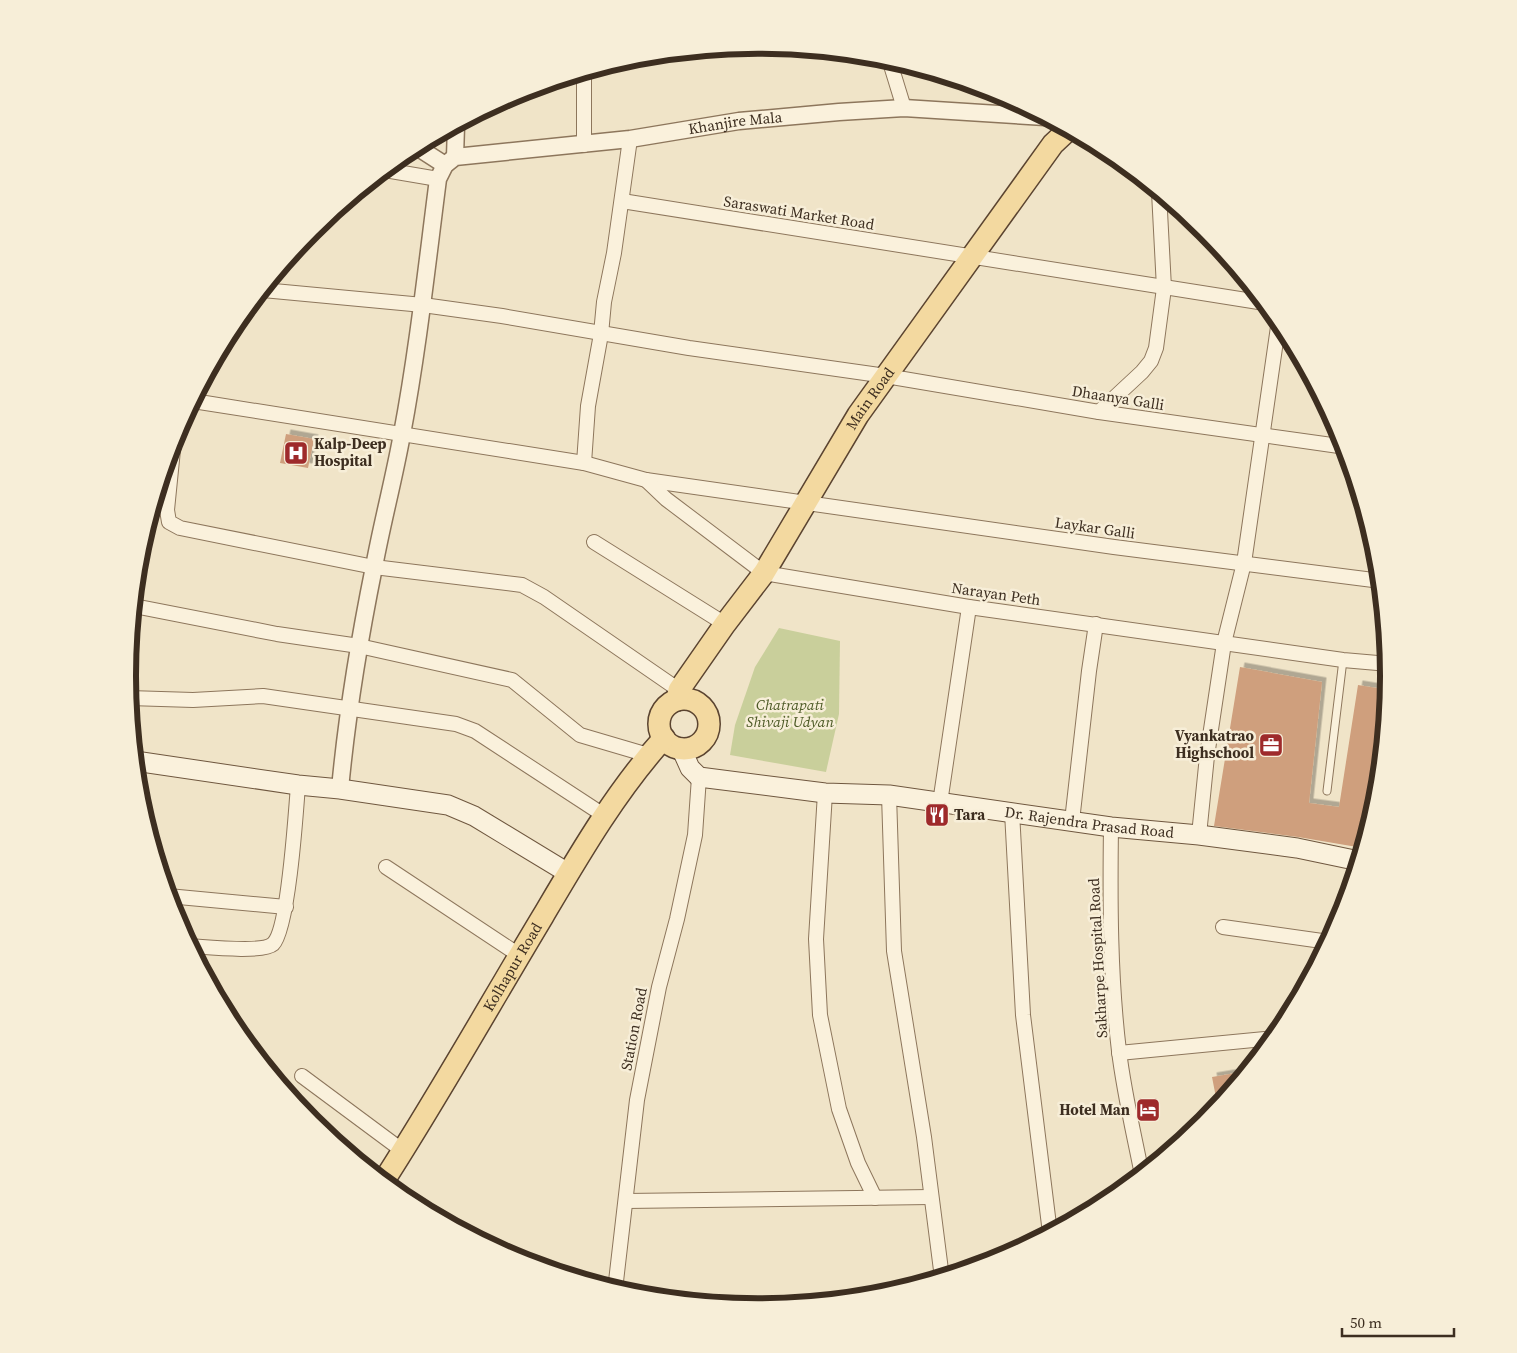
<svg xmlns="http://www.w3.org/2000/svg" width="1517" height="1353" font-family="'Source Serif 4',serif">
  <style>
    .green { fill: #c9cf9b }
    .building { fill: #cf9f7d; filter: url(#shadow) }
    .lines { fill: none; stroke-linecap: round; stroke-linejoin: round }
    .service-casing { stroke: #8d765c; stroke-width: 9 }
    .minor-casing { stroke: #8d765c; stroke-width: 16 }
    .tertiary-casing { stroke: #8d765c; stroke-width: 19 }
    .secondary-casing { stroke: #6f573f; stroke-width: 21 }
    .primary-casing { stroke: #5b4430; stroke-width: 24 }
    .service { stroke: #faf1dc; stroke-width: 7 }
    .minor { stroke: #faf1dc; stroke-width: 14 }
    .tertiary { stroke: #faf1dc; stroke-width: 16 }
    .secondary { stroke: #faf1dc; stroke-width: 19 }
    .primary { stroke: #f3d9a0; stroke-width: 21 }
    .labels { text-anchor: middle; stroke-width: 5; stroke-linejoin: round; paint-order: stroke }
    .street-label { font-size: 15px; fill: #3d2e20; stroke: #f7eed8 }
    .poi-label { font-size: 15px; font-weight: bold; fill: #3d2e20; stroke: #f7eed8; text-anchor: start }
    .park-label { font-size: 15px; font-style: italic; fill: #4d5a26; stroke: #f7eed8 }
    .rim { fill: none; stroke: #3d2e20; stroke-width: 6 }
  </style>
  <defs>
    <filter id="shadow"><feDropShadow dx="4.5" dy="-4.5" stdDeviation="0" flood-color="#0004"/></filter>
  </defs>
  <rect width="100%" height="100%" fill="#f0e4c8"/>
  <path class="green" d="M779,628L840,641L839,714L826,772L730,755L735,725L755,667Z"/>
  <g class="building">
    <path d="M286,434L314,439L308,468L280,463Z"/>
    <path d="M1240,667L1322,682L1309,803L1339,807L1358,685L1389,690L1378,800L1363,848L1298,837L1214,826Z"/>
    <path d="M1248,1071L1221,1104L1218,1108L1212,1077Z"/>
  </g>
  <g class="lines">
    <defs>
      <path id="service" d="M1327,791L1343,660"/>
      <g id="minor">
        <path d="M889,59L904,108"/>
        <path d="M584,73V145"/>
        <path d="M385,170L438,179"/>
        <path d="M622,201L1265,303"/>
        <path d="M263,290L423,305L502,316L689,348L886,376L1099,412L1346,447"/>
        <path d="M193,401L584,463L646,480L1114,547L1381,581"/>
        <path d="M1099,412L1142,372L1151,361L1156,348L1164,288L1159,192"/>
        <path d="M174,440L167,510L169,522L180,528L374,567L522,585L544,597L679,690"/>
        <path d="M584,463L588,406L601,334L604,302L614,253L630,139"/>
        <path d="M646,480L666,499L764,573L969,607L1343,660L1389,664"/>
        <path d="M594,542L725,624"/>
        <path d="M134,606L277,634L359,646L512,680L580,735L648,755"/>
        <path d="M129,698L193,700L263,696L456,724L475,731L605,816"/>
        <path d="M825,793L816,939L820,1015L839,1109L858,1163L875,1198"/>
        <path d="M889,795L894,951L924,1137L942,1278"/>
        <path d="M940,803L969,607"/>
        <path d="M1012,812L1023,1015L1050,1233"/>
        <path d="M1072,821L1089,671L1096,624"/>
        <path d="M1111,827C1110,901 1110,977 1119,1051C1124,1093 1134,1134 1142,1175"/>
        <path d="M1199,835L1207,756L1224,643L1244,563L1279,320"/>
        <path d="M386,867L519,955"/>
        <path d="M168,896L286,907"/>
        <path d="M1223,927L1329,942"/>
        <path d="M190,946C206,947 263,953 273,944C288,930 296,812 298,785"/>
        <path d="M1119,1053L1275,1038"/>
        <path d="M302,1076L403,1151"/>
        <path d="M626,1201L931,1197"/>
        <path d="M615,1290L637,1100L659,987L677,919L695,835L699,777"/>
      </g>
      <g id="tertiary">
        <path d="M417,147L445,165"/>
        <path d="M455,157L456,126"/>
        <path id="s1" d="M340,789C347,714 359,641 374,567C382,523 394,479 402,434C418,349 427,264 438,179L445,165L455,157L630,139L739,121L839,112L904,108L1045,117"/>
      </g>
      <g id="secondary">
        <path id="s2" d="M681,748L690,768L699,777L825,793L889,795L1111,827L1199,835L1297,848L1359,861"/>
        <path d="M135,761L298,785L340,789L448,805L474,816L568,873"/>
      </g>
      <g id="primary">
        <circle cx="684" cy="724" r="25"/>
        <path id="s3" d="M677,700L679,690L725,624L764,573L858,415L1053,144L1068,130"/>
        <path id="s4" d="M383,1182C439,1095 490,1004 543,916C579,855 616,791 664,738"/>
      </g>
    </defs>
    <use href="#service" class="service-casing"/>
    <use href="#minor" class="minor-casing"/>
    <use href="#tertiary" class="tertiary-casing"/>
    <use href="#secondary" class="secondary-casing"/>
    <use href="#primary" class="primary-casing"/>
    <use href="#service" class="service"/>
    <use href="#minor" class="minor"/>
    <use href="#tertiary" class="tertiary"/>
    <use href="#secondary" class="secondary"/>
    <use href="#primary" class="primary"/>
  </g>
  <defs>
    <symbol id="hospital-square" viewBox="-11 -11 22 22"><rect x="-9" y="-9" width="18" height="18" rx="4" fill="#9e2a2b" stroke="#f7eed8"/><path d="M-5-5h3v3.5h4V-5h3V5h-3V1.5h-4V5h-3Z" fill="#fff"/></symbol>
    <symbol id="office-square" viewBox="-11 -11 22 22"><rect x="-9" y="-9" width="18" height="18" rx="4" fill="#9e2a2b" stroke="#f7eed8"/><path d="M-6-3h4V-5.5h4V-3h4V5H-6ZM-1-4.5V-3h2v-1.5ZM-6 0V1H6V0Z" fill="#fff"/></symbol>
    <symbol id="restaurant-square" viewBox="-11 -11 22 22"><rect x="-9" y="-9" width="18" height="18" rx="4" fill="#9e2a2b" stroke="#f7eed8"/><path d="M-5-6h1v4h1v-4h1v4h1v-4h1v5L-1.5 .5V6h-2V.5L-5-1ZM5-6V6H3V1.5H1.5Q1.5-4 5-6Z" fill="#fff"/></symbol>
    <symbol id="hotel-square" viewBox="-11 -11 22 22"><rect x="-9" y="-9" width="18" height="18" rx="4" fill="#9e2a2b" stroke="#f7eed8"/><path d="M-6-4.5h1.5V1H6V5H4.5V3h-9V5H-6ZM-4 0a1.8 1.8 0 1 1 3.6 0ZM.5 0V-2.5h3Q6-2.5 6 0Z" fill="#fff"/></symbol>
  </defs>
  <g fill-rule="evenodd">
    <use href="#hospital-square" x="282" y="439" width="28" height="28"/>
    <use href="#office-square" x="1257" y="731" width="28" height="28"/>
    <use href="#restaurant-square" x="923" y="801" width="28" height="28"/>
    <use href="#hotel-square" x="1134" y="1096" width="28" height="28"/>
  </g>
  <g class="labels">
    <g class="street-label">
      <text dy="5" stroke="none"><textPath href="#s1" startOffset="929">Khanjire Mala</textPath></text>
      <text transform="translate(799 213) rotate(9)" y="5">Saraswati Market Road</text>
      <text transform="translate(1118 398) rotate(9)" y="5">Dhaanya Galli</text>
      <text dy="5" stroke="none"><textPath href="#s3" startOffset="359">Main Road</textPath></text>
      <text transform="translate(1095 528) rotate(8)" y="5">Laykar Galli</text>
      <text transform="translate(996 594) rotate(8)" y="5">Narayan Peth</text>
      <text dy="5" stroke="none"><textPath href="#s2" startOffset="428">Dr. Rajendra Prasad Road</textPath></text>
      <text transform="translate(1098 958) rotate(-93)" y="5">Sakharpe Hospital Road</text>
      <text dy="5" stroke="none"><textPath href="#s4" startOffset="251">Kolhapur Road</textPath></text>
      <text transform="translate(634 1029) rotate(-79)" y="5">Station Road</text>
    </g>
    <g class="poi-label">
      <text x="314" y="449">Kalp-Deep<tspan x="314" dy="17">Hospital</tspan></text>
      <text x="1254" y="741" text-anchor="end">Vyankatrao<tspan x="1254" dy="17">Highschool</tspan></text>
      <text x="954" y="820">Tara</text>
      <text x="1130" y="1115" text-anchor="end">Hotel Man</text>
    </g>
    <g class="park-label">
      <text x="790" y="710">Chatrapati<tspan x="790" dy="17">Shivaji Udyan</tspan></text>
    </g>
  </g>
  <path d="M0 0H1517V1353H0ZM136 676a622 622 0 1 1 1244 0a622 622 0 1 1-1244 0Z" fill="#f7eed8" fill-rule="evenodd"/>
  <path class="rim" d="M136 676a622 622 0 1 1 1244 0a622 622 0 1 1-1244 0Z"/>
  <path d="M1342 1328v8h112v-8" fill="none" stroke="#3d2e20" stroke-width="2.5"/>
  <text x="1350" y="1328" font-size="15" fill="#3d2e20" stroke="#f7eed8" stroke-width="4" paint-order="stroke">50 m</text>
</svg>
